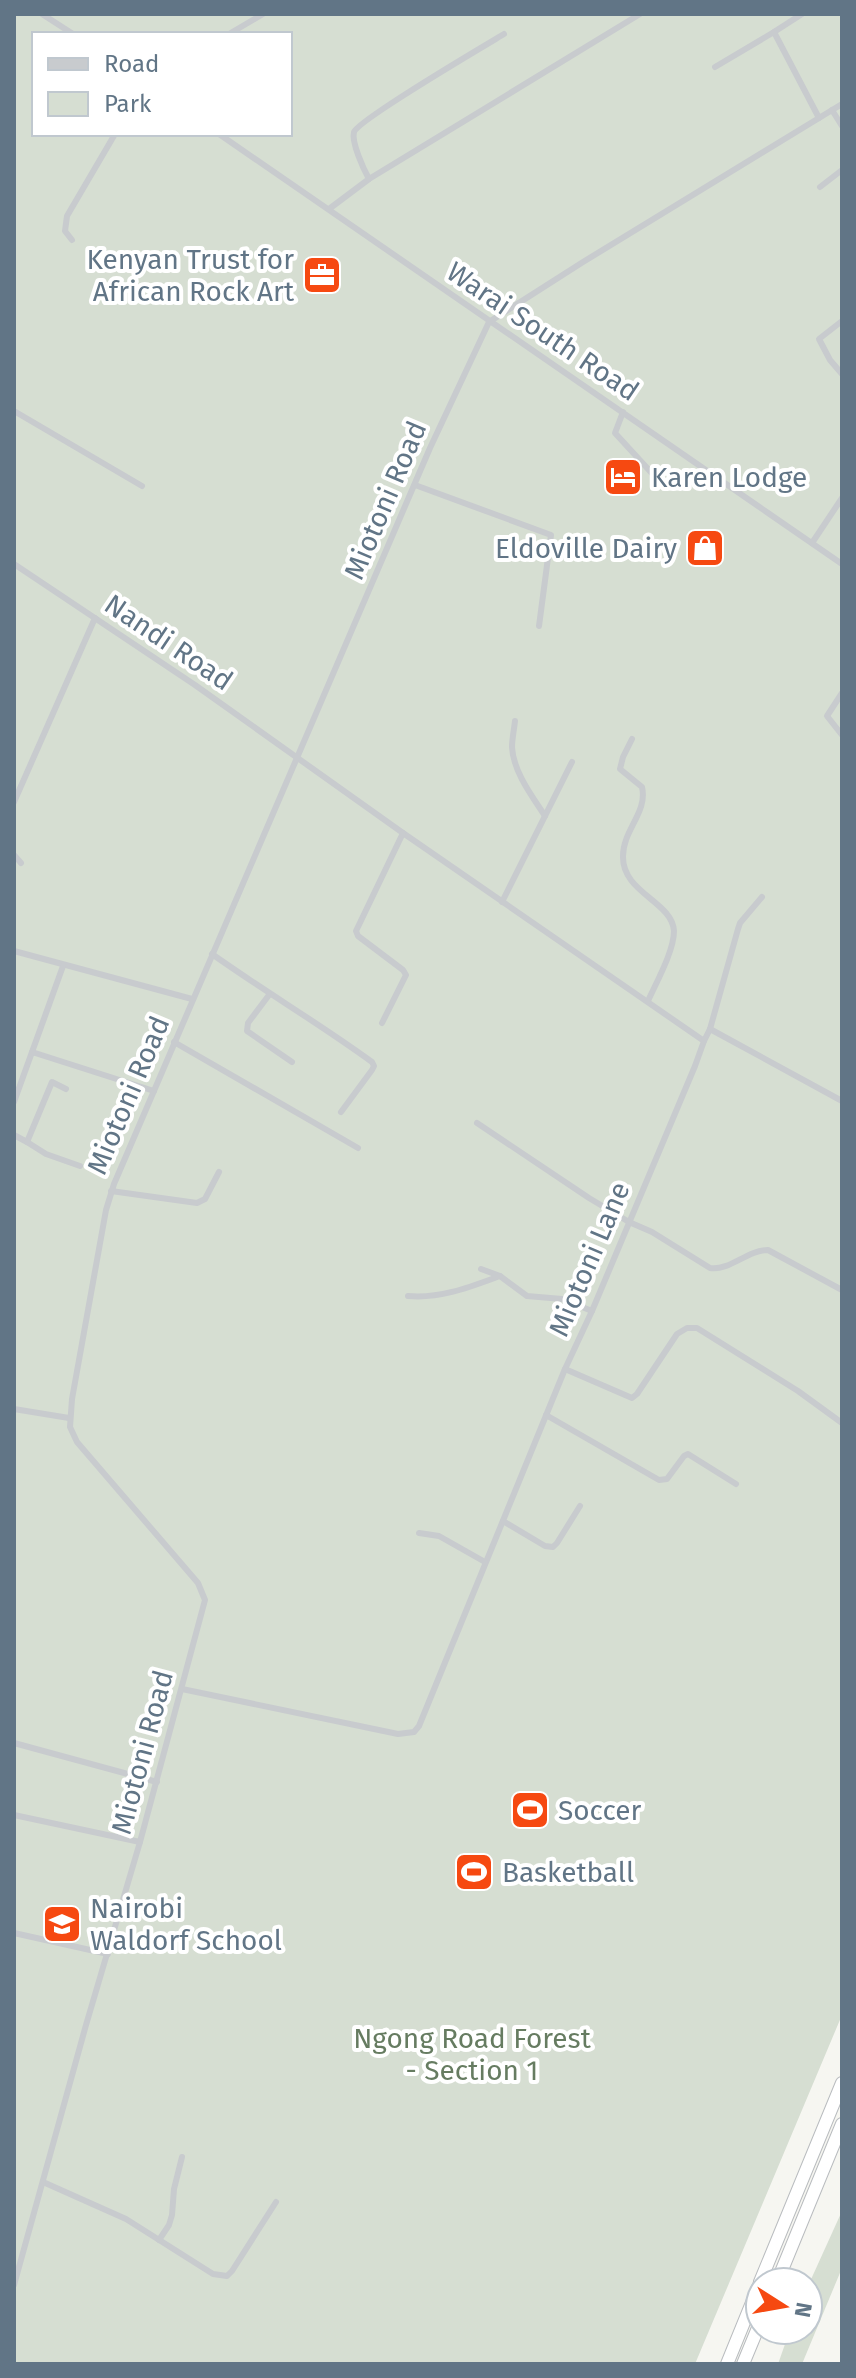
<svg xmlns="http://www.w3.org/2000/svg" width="856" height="2378" font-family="'Fira Sans',sans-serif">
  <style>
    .green { fill: #d6ded2; fill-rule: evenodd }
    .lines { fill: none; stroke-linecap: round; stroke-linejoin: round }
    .highway-casing { stroke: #b9bcbf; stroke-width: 14 }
    .street { stroke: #c8cbce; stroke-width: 6 }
    .highway { stroke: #fff; stroke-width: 12 }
    .labels { text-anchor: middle; stroke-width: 8; stroke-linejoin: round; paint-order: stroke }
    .poi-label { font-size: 28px; fill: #617586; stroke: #fff; text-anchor: start }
    .street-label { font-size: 28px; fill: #617586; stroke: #fff }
    .park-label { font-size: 28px; fill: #667c61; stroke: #fff }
  </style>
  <rect width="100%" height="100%" fill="#f6f6f1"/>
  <g class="green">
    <path d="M14,14H842V2015L695,2364H14ZM34,34H290V134H34Z"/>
    <path d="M842,2211V2268L802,2364H778L790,2330H808V2286Z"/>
  </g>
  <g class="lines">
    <defs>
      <g id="highway">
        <path d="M760,2282L842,2083"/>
        <path d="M777,2282L842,2124"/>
        <path d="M727,2364L760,2283"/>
        <path d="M743,2364L760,2323"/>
      </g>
    </defs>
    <use href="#highway" class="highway-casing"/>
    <g class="street">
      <path d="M42,14L73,34"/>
      <path d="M802,14L774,32L819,118"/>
      <path d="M229,34L263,14"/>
      <path d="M715,67L774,32"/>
      <path d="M832,110L842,126"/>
      <path d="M219,134L842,564"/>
      <path d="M369,179L640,14"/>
      <path d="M820,187L842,170"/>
      <path d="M329,209L369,179C364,170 351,142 354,132C358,120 484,46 504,34"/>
      <path d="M72,240L65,231L67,216L115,134"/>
      <path d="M842,321L819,339L830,360L842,374"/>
      <path d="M14,411L142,486"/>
      <path d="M623,412L615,433L659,481"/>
      <path d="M415,485L551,535L539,626"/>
      <path d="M812,543L842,498"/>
      <path d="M14,564L195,685L403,833L704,1041L695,1066L592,1311L565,1369L419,1726L414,1732L398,1734L182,1689"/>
      <path d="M842,693L827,716L842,735"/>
      <path d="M515,721C514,730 512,739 512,747C513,771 532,796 545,816"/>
      <path d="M632,739L623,757L620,769L642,787C648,812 623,830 623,856C622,893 672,901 674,931C674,951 656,983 648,1001"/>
      <path d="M14,802L95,618"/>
      <path d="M14,855L21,863"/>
      <path d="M502,902L572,762"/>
      <path d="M14,951L192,999"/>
      <path d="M212,954C264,991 320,1024 372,1062L374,1066L372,1070L341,1112"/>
      <path d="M269,995L248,1023L247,1031L292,1062"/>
      <path d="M382,1023L406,975L403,970L358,936L356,931L403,833"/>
      <path d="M710,1029L842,1101"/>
      <path d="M704,1041L710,1029L738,929L740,923L762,897"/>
      <path d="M174,1042L358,1148"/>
      <path d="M32,1052L154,1091"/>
      <path d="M14,1102L63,966"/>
      <path d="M477,1123L589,1198L629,1222L652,1232L710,1268C730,1271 747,1250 768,1250L842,1290"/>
      <path d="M14,1135L27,1142L52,1082L66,1089"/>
      <path d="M27,1142L46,1154L80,1166"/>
      <path d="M111,1191L197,1203L205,1199L219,1172"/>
      <path d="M481,1269L500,1276L527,1296L562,1299L592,1311"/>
      <path d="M408,1296C440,1299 470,1287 500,1276"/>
      <path d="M565,1369L632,1398L637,1394L677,1334L687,1328H697L798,1391L842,1423"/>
      <path d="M14,1409L69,1418"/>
      <path d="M546,1415L659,1480L667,1479L684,1456L688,1454L736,1484"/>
      <path d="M503,1521L545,1546L553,1547L557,1543L580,1506"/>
      <path d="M419,1533L439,1536L485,1562"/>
      <path d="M14,1743L157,1782"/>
      <path d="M14,1815L140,1842"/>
      <path d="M14,1933L108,1954"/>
      <path d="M43,2182L126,2219L213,2274L227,2276L232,2271L276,2202"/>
      <path d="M159,2240L169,2225L172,2215L174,2189L182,2157"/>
      <path d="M14,2285L86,2025L140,1842L205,1600L198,1583L77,1442L70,1427L72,1399L106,1210L114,1184L430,448L489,322L583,262L842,104"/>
    </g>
    <use href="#highway" class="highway"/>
  </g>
  <defs>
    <symbol id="office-square" viewBox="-11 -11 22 22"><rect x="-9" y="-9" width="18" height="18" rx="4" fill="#f64911" stroke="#fff"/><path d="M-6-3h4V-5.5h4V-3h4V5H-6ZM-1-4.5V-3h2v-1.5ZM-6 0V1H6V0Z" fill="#fff"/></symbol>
    <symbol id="hotel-square" viewBox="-11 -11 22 22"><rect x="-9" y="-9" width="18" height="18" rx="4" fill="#f64911" stroke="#fff"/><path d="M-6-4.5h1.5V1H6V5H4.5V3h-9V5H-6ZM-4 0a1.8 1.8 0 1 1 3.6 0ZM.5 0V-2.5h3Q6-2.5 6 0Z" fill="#fff"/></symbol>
    <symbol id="shop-square" viewBox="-11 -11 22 22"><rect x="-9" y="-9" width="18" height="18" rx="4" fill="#f64911" stroke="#fff"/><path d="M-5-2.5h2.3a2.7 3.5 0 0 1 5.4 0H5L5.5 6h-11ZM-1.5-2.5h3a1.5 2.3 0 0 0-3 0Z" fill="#fff"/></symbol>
    <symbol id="stadium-square" viewBox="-11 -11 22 22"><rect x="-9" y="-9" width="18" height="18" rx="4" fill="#f64911" stroke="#fff"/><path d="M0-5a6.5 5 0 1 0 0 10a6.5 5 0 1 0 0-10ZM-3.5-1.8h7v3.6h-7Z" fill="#fff"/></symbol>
    <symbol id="school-square" viewBox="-11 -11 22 22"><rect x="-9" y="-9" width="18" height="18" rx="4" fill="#f64911" stroke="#fff"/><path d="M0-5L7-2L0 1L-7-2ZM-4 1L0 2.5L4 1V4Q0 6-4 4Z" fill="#fff"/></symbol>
  </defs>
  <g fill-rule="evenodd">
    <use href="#office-square" x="300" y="253" width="44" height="44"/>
    <use href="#hotel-square" x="601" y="455" width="44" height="44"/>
    <use href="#shop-square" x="683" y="526" width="44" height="44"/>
    <use href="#stadium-square" x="508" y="1788" width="44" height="44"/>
    <use href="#stadium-square" x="452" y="1850" width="44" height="44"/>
    <use href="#school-square" x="40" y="1902" width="44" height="44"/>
  </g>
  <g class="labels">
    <g class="poi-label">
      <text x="294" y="269" text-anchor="end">Kenyan Trust for<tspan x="294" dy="32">African Rock Art</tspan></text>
      <text x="651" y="487">Karen Lodge</text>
      <text x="677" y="558" text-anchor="end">Eldoville Dairy</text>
      <text x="558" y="1820">Soccer</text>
      <text x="502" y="1882">Basketball</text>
      <text x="90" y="1918">Nairobi<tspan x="90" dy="32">Waldorf School</tspan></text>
    </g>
    <g class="street-label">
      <text transform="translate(543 331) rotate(34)" y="10">Warai South Road</text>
      <text transform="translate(385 500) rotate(-67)" y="10">Miotoni Road</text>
      <text transform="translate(169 642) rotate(34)" y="10">Nandi Road</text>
      <text transform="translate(128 1095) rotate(-67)" y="10">Miotoni Road</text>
      <text transform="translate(589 1259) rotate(-67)" y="10">Miotoni Lane</text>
      <text transform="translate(142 1752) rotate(-75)" y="10">Miotoni Road</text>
    </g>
    <g class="park-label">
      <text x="472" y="2048">Ngong Road Forest<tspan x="472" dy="32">- Section 1</tspan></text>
    </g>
  </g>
  <rect width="856" height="2378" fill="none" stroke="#617586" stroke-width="32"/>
  <rect x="32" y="32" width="260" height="104" fill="#ffffff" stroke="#c0c8cf" stroke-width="2"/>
  <rect x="48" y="58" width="40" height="12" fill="#c8cbce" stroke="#c0c8cf" stroke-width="2"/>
  <text x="104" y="72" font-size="24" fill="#617586">Road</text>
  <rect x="48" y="92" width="40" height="24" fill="#d6ded2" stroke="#c0c8cf" stroke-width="2"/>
  <text x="104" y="112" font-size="24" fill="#617586">Park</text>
  <g transform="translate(784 2306) rotate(101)"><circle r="38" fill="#ffffff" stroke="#c0c8cf" stroke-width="2"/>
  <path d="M0-6L14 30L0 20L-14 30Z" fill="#f64911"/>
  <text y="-12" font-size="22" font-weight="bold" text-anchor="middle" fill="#617586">N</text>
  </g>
</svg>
